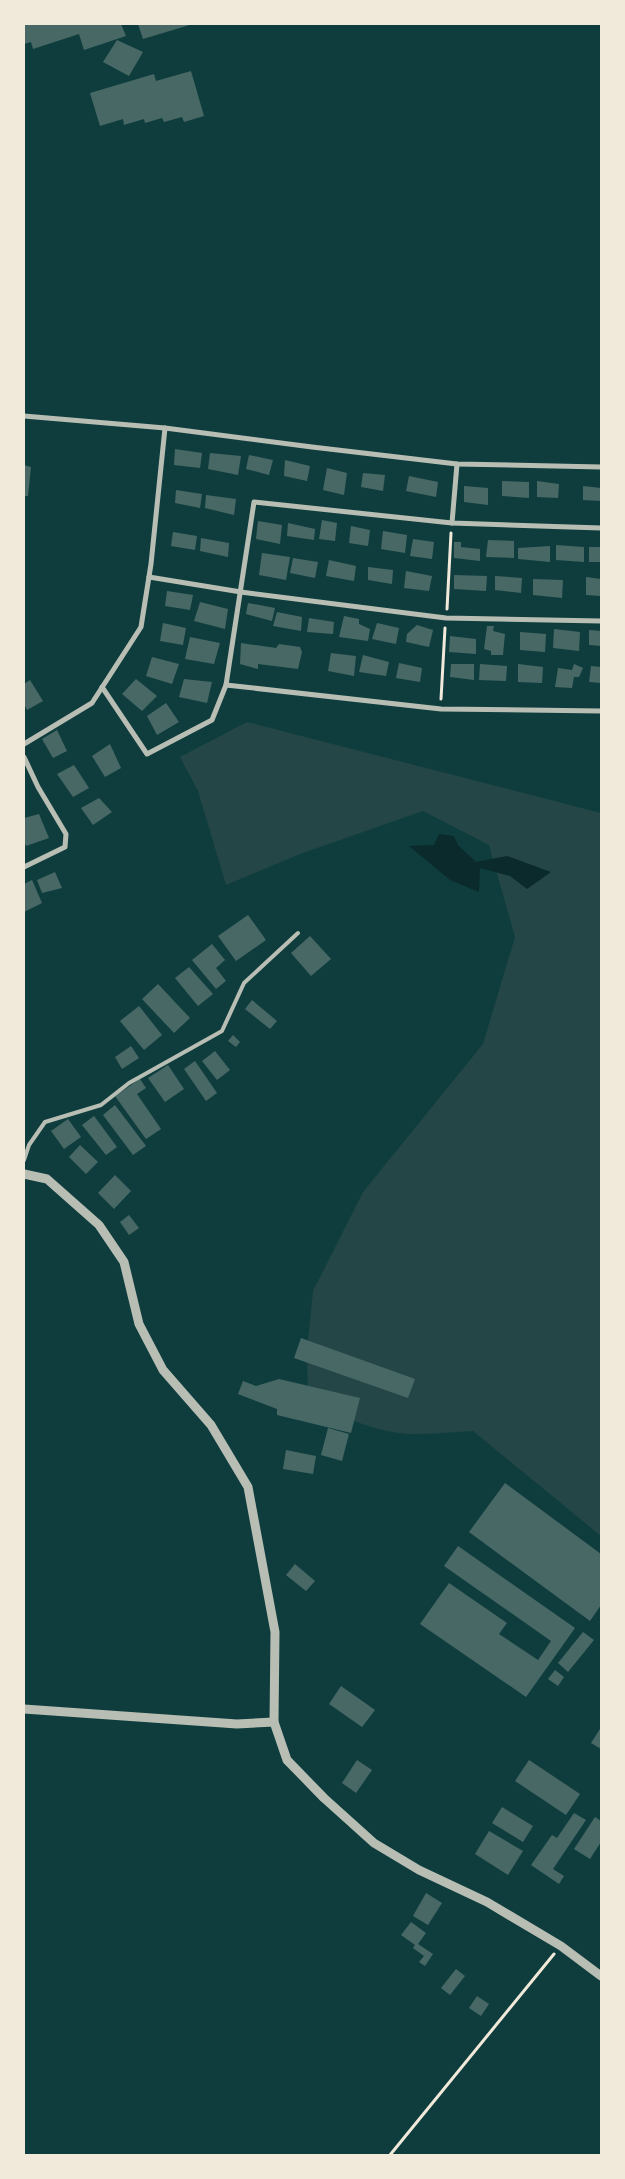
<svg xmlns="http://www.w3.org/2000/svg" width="625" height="2179" font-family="'DejaVu Sans',sans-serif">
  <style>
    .green { fill: #244646 }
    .water { fill: #0a2a2b }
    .building { fill: #486865 }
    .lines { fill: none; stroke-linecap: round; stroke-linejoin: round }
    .path { stroke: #f1e9da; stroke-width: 3 }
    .service { stroke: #b8beb3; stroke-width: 4 }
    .minor { stroke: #b8beb3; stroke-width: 5 }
    .tertiary { stroke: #b8beb3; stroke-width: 9 }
  </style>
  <rect width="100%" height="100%" fill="#0f3d3e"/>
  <path class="green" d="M247,722L601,813V1536L473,1431C453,1432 432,1434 412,1434C376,1433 337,1416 308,1396L307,1350L313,1291L363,1192L483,1044L515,937L489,845L423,811L300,854L226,885L198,791L180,757Z"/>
  <path class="water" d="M439,834L454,836L458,845L476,862L507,856L551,872L527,889L510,876L480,868L479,892L450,880L409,846L434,845Z"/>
  <g class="building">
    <path d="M24,24H121L126,36L84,50L79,34L33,49L31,42L24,44Z"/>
    <path d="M138,24H193L143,39Z"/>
    <path d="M117,40L143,52L129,76L103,62Z"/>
    <path d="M191,71L204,116L184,122L182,117L164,122L162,118L145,123L144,119L124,125L123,119L100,126L90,93L154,74L156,81Z"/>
    <path d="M175,449L202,453L200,468L174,465Z"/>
    <path d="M210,453L241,456L238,475L208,469Z"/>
    <path d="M249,455L273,460L269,475L246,469Z"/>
    <path d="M285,460L310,466L307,481L284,476Z"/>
    <path d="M24,465L31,467L28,496H24Z"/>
    <path d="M327,468L347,473L344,495L323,490Z"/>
    <path d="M363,473L385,475L383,491L361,487Z"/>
    <path d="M409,476L438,482L436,497L406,491Z"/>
    <path d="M502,481L529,482V498L502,496Z"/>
    <path d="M537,481L559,484L558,498L537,497Z"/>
    <path d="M464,486L488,488V505L464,502Z"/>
    <path d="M583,486L601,488V501L583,500Z"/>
    <path d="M176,490L202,494L200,508L175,503Z"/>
    <path d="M206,495L236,499L234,515L205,508Z"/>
    <path d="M322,520L337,523L335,541L319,539Z"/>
    <path d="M258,521L282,525L280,544L256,539Z"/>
    <path d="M288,523L315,529L314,540L287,536Z"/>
    <path d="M351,526L370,530L368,546L349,543Z"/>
    <path d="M383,531L407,535L405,553L381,549Z"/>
    <path d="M173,532L197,536L195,550L171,546Z"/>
    <path d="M201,538L229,543L228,557L200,551Z"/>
    <path d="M413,539L434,542L432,559L410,556Z"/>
    <path d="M488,540L514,541V558L486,557Z"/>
    <path d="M454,542H461V547L480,549V561L454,558Z"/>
    <path d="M556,545L584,547V562L556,560Z"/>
    <path d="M550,546V562L518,559V548Z"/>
    <rect x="589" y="547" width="12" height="15"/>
    <path d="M262,553L290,557L286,580L259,575Z"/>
    <path d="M293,558L318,562L315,578L290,573Z"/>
    <path d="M329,560L356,566L354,581L326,576Z"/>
    <path d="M368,567L393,570L392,584L368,580Z"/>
    <path d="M406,571L432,576L429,591L404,588Z"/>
    <path d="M454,575L487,576L486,591L454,589Z"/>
    <path d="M495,576L522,578L521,593L495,590Z"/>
    <path d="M586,577L601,579V596L586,595Z"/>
    <path d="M533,579L563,580L562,598L533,595Z"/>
    <path d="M167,591L193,595L190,610L165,606Z"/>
    <path d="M200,602L228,609L225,629L194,621Z"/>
    <path d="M248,603L275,608L272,621L246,614Z"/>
    <path d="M277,612L302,617L301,631L273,626Z"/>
    <path d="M344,616L359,619V624L370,629L368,641L339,637Z"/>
    <path d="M309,618L334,622L333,634L307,632Z"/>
    <path d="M163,623L186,628L183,645L160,641Z"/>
    <path d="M377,623L399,628L396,644L372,639Z"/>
    <path d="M417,625L433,630L429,647L406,642L407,634Z"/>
    <path d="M487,626H494L493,631L505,634L503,655H491V651L484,649Z"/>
    <path d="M554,629L580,632L579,651L553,648Z"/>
    <path d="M589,630L601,631V646L589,645Z"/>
    <path d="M520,632L546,634L545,652L520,650Z"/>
    <path d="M450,636L476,639V654L449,652Z"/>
    <path d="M190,637L220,643L214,664L185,659Z"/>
    <path d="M241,643L276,648L279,644L300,647L302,652L298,669L258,664V669L240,664Z"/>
    <path d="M331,653L356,656L354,676L328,671Z"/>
    <path d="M363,655L389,662L386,676L359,672Z"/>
    <path d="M152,657L179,664L172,684L146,676Z"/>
    <path d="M399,663L422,668L420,682L396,678Z"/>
    <path d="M451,664H474V680L450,677Z"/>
    <path d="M480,664L507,666L506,681L479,680Z"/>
    <path d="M518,664L543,667L542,683L518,682Z"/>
    <path d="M574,664L583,668L579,677H574L572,688L555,687L558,668L572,670Z"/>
    <path d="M591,666L601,667V683L589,682Z"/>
    <path d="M136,679L157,696L142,711L122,694Z"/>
    <path d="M184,679L212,682L207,703L179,697Z"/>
    <path d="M30,680L43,701L27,710L24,704V684Z"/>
    <path d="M166,703L179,722L157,735L147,716Z"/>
    <path d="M57,730L67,751L53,758L42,739Z"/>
    <path d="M110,744L121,768L105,777L92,756Z"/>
    <path d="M74,765L89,788L73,797L57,774Z"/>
    <path d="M99,798L112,812L93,825L81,808Z"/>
    <path d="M39,814L49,838L26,846L24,841V818Z"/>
    <path d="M55,872L62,888L42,893L37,880Z"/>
    <path d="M32,880L42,903L24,912V884Z"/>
    <path d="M248,915L266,940L236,961L218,936Z"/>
    <path d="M310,936L331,959L311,976L291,953Z"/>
    <path d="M212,944L225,960L216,968L226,981L216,989L192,960Z"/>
    <path d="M189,967L213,994L198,1006L175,978Z"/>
    <path d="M158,984L190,1018L174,1033L142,999Z"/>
    <path d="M252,1000L277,1021L270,1029L245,1009Z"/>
    <path d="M139,1006L162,1035L144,1050L120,1021Z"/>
    <path d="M233,1035L240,1042L236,1047L228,1041Z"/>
    <path d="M131,1046L139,1058L122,1069L115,1057Z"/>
    <path d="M215,1051L230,1070L217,1080L202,1061Z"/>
    <path d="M195,1061L217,1093L206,1101L184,1069Z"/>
    <path d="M168,1065L184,1089L165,1102L148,1078Z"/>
    <path d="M140,1079L146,1088L137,1094L161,1129L146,1139L115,1096Z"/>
    <path d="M115,1105L146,1146L133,1155L103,1115Z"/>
    <path d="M94,1116L117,1147L106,1155L82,1125Z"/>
    <path d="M68,1119L81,1137L64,1149L51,1131Z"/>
    <path d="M80,1145L98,1162L86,1174L69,1157Z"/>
    <path d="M115,1175L131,1191L114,1209L98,1193Z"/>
    <path d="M129,1215L139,1228L129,1235L120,1222Z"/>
    <path d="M301,1338L415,1379L408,1398L294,1358Z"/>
    <path d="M279,1379L360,1398L351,1433L277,1415V1409L238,1394L243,1381L256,1386Z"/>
    <path d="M328,1428L349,1434L342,1461L321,1455Z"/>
    <path d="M286,1450L316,1456L313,1474L283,1469Z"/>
    <path d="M505,1483L601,1554V1605L590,1621L469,1532Z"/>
    <path d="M458,1546L575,1628L526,1697L420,1624L449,1583L507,1623L499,1634L538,1660L551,1641L444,1566Z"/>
    <path d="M295,1564L315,1581L306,1591L286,1575Z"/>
    <path d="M583,1632L594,1640L568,1672L558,1663Z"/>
    <path d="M555,1670L564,1677L558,1686L548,1679Z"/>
    <path d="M341,1686L375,1710L362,1727L329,1704Z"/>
    <path d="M600,1729H601V1749L591,1743Z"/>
    <path d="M357,1760L372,1770L356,1793L342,1783Z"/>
    <path d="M529,1760L580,1794L566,1815L515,1781Z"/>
    <path d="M502,1807L533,1826L523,1842L492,1823Z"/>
    <path d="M574,1813L586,1820L553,1869L564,1876L559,1884L531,1865L552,1835L557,1838Z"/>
    <path d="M595,1817L601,1821V1842L590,1859L574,1849Z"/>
    <path d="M489,1831L523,1851L508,1875L475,1854Z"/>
    <path d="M426,1893L442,1903L428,1925L413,1916Z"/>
    <path d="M411,1922L426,1933L418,1944L433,1954L425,1966L419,1962L424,1956L413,1948L415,1945L401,1935Z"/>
    <path d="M456,1969L465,1976L450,1995L441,1988Z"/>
    <path d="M477,1996L489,2004L481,2016L469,2008Z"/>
  </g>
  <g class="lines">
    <g class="path">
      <path d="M447,609L451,533"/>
      <path d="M441,699L445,628"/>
      <path d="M390,2155L554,1954"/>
    </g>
    <path class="service" d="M24,1160L29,1145L45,1122L101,1105L129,1083L222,1031L244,983L298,933"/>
    <g class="minor">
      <path d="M24,416L165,428L312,447L457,464L601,467"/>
      <path d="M452,523L457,464"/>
      <path d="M149,577L241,592L446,618L601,621"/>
      <path d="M226,685L441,709L601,711"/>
      <path d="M102,687L147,754L212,720L226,685L254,502L452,523L601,528"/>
      <path d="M24,744L92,703L141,627L151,564L165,428"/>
      <path d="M24,757L38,787L66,834L65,847L24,867"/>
    </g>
    <g class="tertiary">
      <path d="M24,1174L47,1179L99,1225L124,1262L139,1324L163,1370L211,1425L248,1487L275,1632L274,1722L287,1760L324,1798L374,1843L419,1870L487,1902L561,1946L601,1976"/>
      <path d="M24,1709L237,1724L274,1722"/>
    </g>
  </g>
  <rect width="625" height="2179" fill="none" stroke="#f1e9da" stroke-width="50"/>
</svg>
